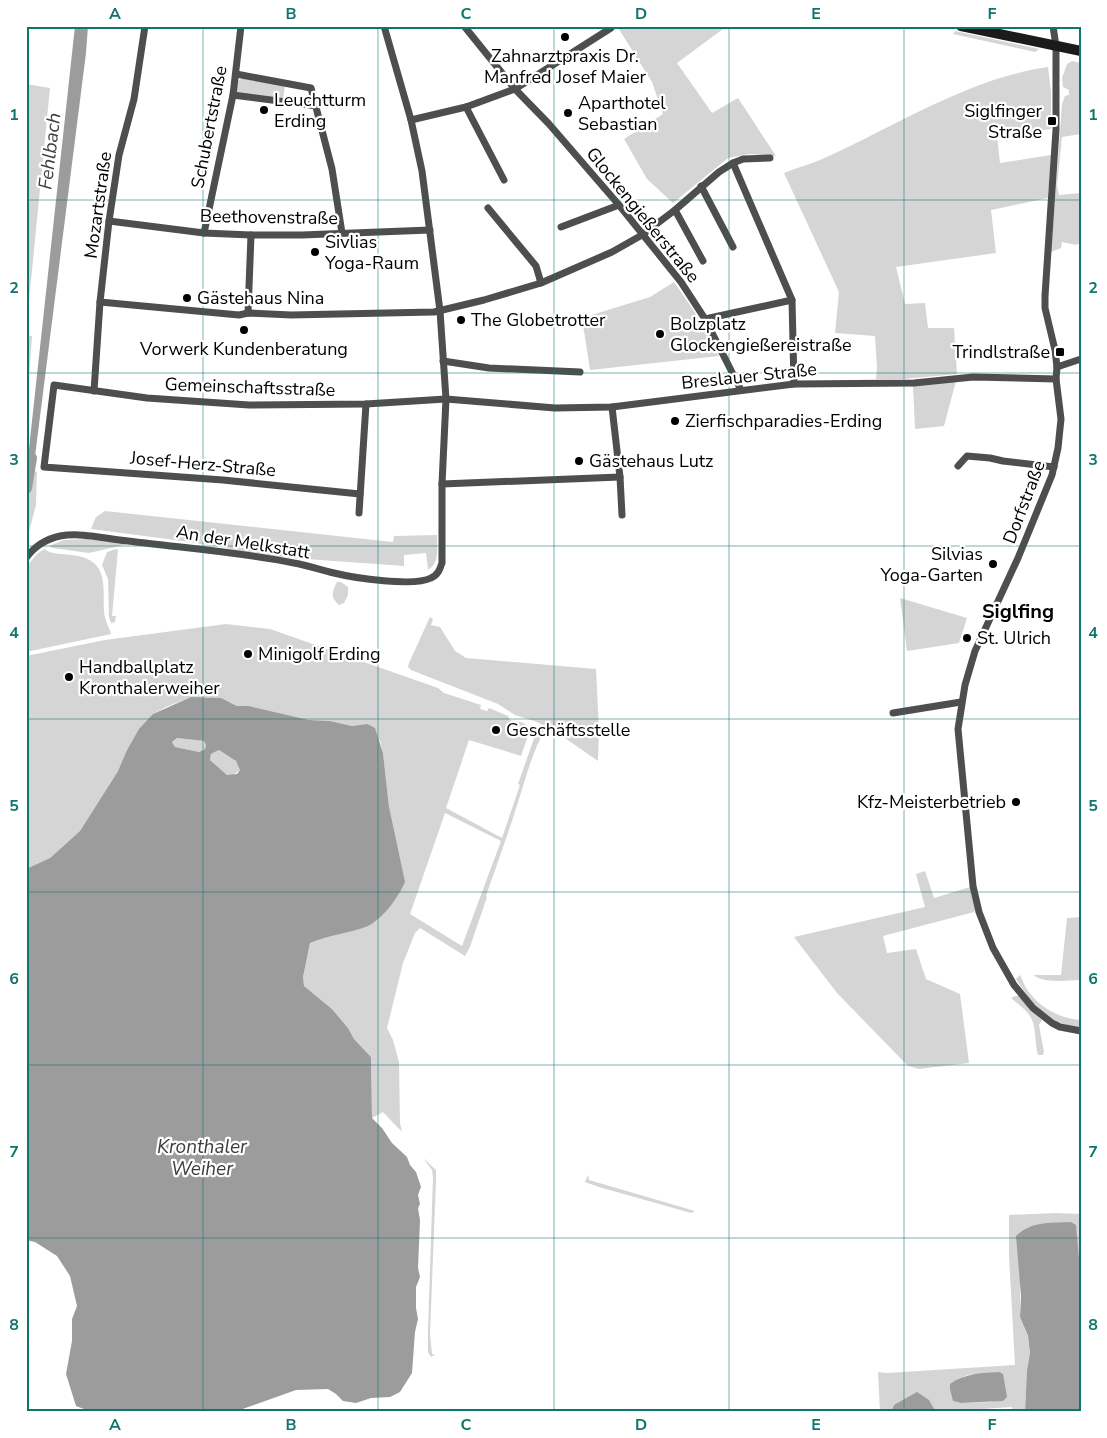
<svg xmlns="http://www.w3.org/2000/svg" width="1107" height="1438" font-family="'Nunito Sans',sans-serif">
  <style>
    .green { fill: #d5d5d5; fill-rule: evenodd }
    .water { fill: #9c9c9c; fill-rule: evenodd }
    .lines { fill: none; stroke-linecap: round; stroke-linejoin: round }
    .river { stroke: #9c9c9c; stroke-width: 12 }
    .street { stroke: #4e4e4e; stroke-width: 7 }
    .secondary { stroke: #1b1b1b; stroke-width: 10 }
    .grid { fill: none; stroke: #0f766e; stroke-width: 1; stroke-opacity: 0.55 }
    .poi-dot { fill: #000; stroke: #fff; stroke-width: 2 }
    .labels { text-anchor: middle; stroke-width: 4.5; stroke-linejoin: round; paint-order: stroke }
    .poi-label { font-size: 18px; fill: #000; stroke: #fff; text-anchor: start }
    .street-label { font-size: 18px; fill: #000; stroke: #fff }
    .water-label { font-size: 19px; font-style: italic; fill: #3d3d3d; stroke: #fff }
    .quarter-label { font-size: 20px; font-weight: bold; fill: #000; stroke: #fff }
    .neatline { fill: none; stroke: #0f766e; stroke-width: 2 }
    .grid-label { font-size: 16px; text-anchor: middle; font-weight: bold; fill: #0f766e }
  </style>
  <rect width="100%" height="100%" fill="#fff"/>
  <g class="green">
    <path d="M617,26H727L677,63L712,113L738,98L776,156L749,154L728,158L673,203L647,179L624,139L663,114L652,82Z"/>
    <path d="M955,31L1039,49L1035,52L953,34Z"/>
    <path d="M1072,61L1081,63V134L1062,137L1057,186L1059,195L1081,193V243L1076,245L1062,242L1061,248L1051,252L1062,104L1065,96L1069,95V90L1063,87L1062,78L1067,64Z"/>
    <path d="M1048,67L1051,92V129L997,136L1000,163L1051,155L1048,198L991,210L996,253L896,267L905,304L925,303L928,328H954L957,374L904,379H876L877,368L875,336L835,333L839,292L784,173C796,168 808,165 820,160C895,127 966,79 1048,67Z"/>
    <path d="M242,78L285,85L283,100L236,92L238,81Z"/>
    <path d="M26,84L50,88L28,311L26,310Z"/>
    <path d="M674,282L694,311L719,356L590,370L582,318L650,297Z"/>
    <path d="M26,336H32L26,420Z"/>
    <path d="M956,381L944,426L915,429L913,386Z"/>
    <path d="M37,471L36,505L26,543V477Z"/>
    <path d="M105,511L393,542L394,536L437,535C437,547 440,563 428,570L426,553L404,555V566L278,557L190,542L91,529L96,517Z"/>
    <path d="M86,539L124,543V545L89,553L53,548L49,546L64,540Z"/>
    <path d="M44,549C54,556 66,553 78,556C112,563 101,593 105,617C106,623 110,629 111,634L26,652V567L37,554Z"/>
    <path d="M116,549L118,550L112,616H116L115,622L111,623L109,617L108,579L102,565L107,552Z"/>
    <path d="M337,582H341L348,587V595L344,603L339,605C330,597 332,592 337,582Z"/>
    <path d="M900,598L967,618L959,643L907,651Z"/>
    <path d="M430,617L433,619L431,625L440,627L455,651L466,658L596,669L599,732L598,761L552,729L534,721L515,715L498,704L411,670L408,667L409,663Z"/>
    <path d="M226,624L270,629L438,688L444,693L481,705L480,709L487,711L489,708L508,716L510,720C518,722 527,721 530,730L521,756L469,740L446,808L502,838L520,785L518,784L538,727L545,730C531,754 526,779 517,805C508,835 496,866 486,896L487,897L470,947L465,956L420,928L415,933L403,963L387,1028L393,1040L399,1062L400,1123L402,1132L383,1112L372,1118L371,1057L354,1039L348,1028L332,1009L304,986L303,977L310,943L325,936L366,927L389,807L383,753L380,741L367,724L352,726L330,721L309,720L249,706H237L229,702L207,697L199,698L191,697L166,707L153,714L126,752L118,771L80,831L50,858L26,869V656L105,640ZM445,813L501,841L462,946L410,914Z"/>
    <path d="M177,738L204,741L206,744L205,749L199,752L175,747L172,742Z"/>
    <path d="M219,750C227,756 239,759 240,770L232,776L227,775L210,760L211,754Z"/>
    <path d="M925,871L934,898L970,887L975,910L974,912L883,936L887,953L916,949L926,979L960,994L969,1063L919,1069L908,1066L837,993L794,937L925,907L916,874Z"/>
    <path d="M1081,917V980C1065,980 1046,984 1033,975H1061L1067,918Z"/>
    <path d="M1020,975C1022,979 1023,982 1025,986C1036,1006 1059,1019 1081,1020V1029C1045,1020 1036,1010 1016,979Z"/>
    <path d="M1015,996H1019L1042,1020L1039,1025L1044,1052L1043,1055H1038L1037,1051C1033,1019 1037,1019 1011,998Z"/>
    <path d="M423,1158L436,1170V1180L430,1334L432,1354L435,1355L431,1357L428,1352V1330L433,1178L432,1170Z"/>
    <path d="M588,1175L589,1180L695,1211L691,1213L599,1187L585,1182Z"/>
    <path d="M1056,1213L1081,1214V1281L1020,1280V1317L1028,1337L1030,1353L1027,1370L1025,1412H1013L1012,1407L936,1412L929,1400L894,1405L891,1412H880L878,1372L887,1373L1015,1365L1009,1256V1215ZM1000,1372H1002L992,1402L961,1403L953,1401L957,1380L967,1375Z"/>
  </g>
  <g class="water">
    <path d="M75,26H88L86,53L33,472L26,476Z"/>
    <path d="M191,697L221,698L237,706H249L309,720L330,721L352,726L367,724L375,728L383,753L389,807L405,882C398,898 381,922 363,928C344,934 329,935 310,943L303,977L304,986L332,1009L348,1028L354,1039L371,1057L372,1118L382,1128L392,1143L407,1157L410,1165L416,1172L421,1187L418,1195L420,1204L418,1208L420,1220L418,1268L420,1277L416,1287V1308L418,1319L415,1332L412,1373L400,1392L390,1397L371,1398L356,1403L343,1401L336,1394L328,1389L296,1390L234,1412H92L76,1406L66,1374L72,1341V1319L77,1306L70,1276L57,1256L35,1242L26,1240V869L50,858L80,831L118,771L126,752L139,729L153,714ZM177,738L204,741L206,745L205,749L199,752L175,747L172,742ZM219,750L236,761L240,770L237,774L227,775L210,760L211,754Z"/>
    <path d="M1071,1222L1076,1225L1081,1281V1412H1025L1027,1370L1030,1353L1028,1336L1020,1317L1021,1296L1016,1236C1031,1221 1051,1223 1071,1222Z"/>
    <path d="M1000,1372L1003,1374L1007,1397L1003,1401L961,1403L953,1401L950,1389V1384C965,1373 982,1373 1000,1372Z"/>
    <path d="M917,1392L929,1400L936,1412H891L894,1405Z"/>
  </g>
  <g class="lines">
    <path class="river" d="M26,488L31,458"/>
    <g class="street">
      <path d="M464,26L515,89L549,124L619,205L681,282L705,319L741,390"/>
      <path d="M1053,26L1056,46V130L1045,296V308L1055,350L1057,367L1056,379L1061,419L1058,448L1052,475L1018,558L975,651L965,685L958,729L973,886L979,912L993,948L1014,985L1033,1008L1052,1023L1060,1027L1081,1031"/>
      <path d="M236,74L311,88L332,169L342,233"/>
      <path d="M233,95L317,106"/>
      <path d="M466,107L504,180"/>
      <path d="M411,120L466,107L515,89L611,28"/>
      <path d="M733,163L792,300L794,384"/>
      <path d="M701,186L733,247"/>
      <path d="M488,208L536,266L541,283"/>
      <path d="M675,210L703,261"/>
      <path d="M109,221L204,233L251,235H302L430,230"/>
      <path d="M561,227L619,205"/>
      <path d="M204,233L233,95L241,26"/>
      <path d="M100,302L239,315L248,313L291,315L434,312L484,300L541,283L612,252L642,235L675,210L719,172L733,163L743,159L770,158"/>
      <path d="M248,313L251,235"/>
      <path d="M705,319L792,300"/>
      <path d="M443,361L489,368L580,372"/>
      <path d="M1057,367L1081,359"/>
      <path d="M94,391L100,302L109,221L119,155L134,99L145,26"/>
      <path d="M612,407L620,477L622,515"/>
      <path d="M958,466L967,456L990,458L1003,461L1054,467"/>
      <path d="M442,484L620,477"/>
      <path d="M360,494L223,480L44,467L54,385L147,398L249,405L366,404L446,399L555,408L612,407L794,384L914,383L973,377L1056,379"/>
      <path d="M359,513L366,404"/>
      <path d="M26,558C34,547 46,539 60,536C82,532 106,539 128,541C183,548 239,552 294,563C307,565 320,570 334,573C354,578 414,587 431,578C438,575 440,569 442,563V484L446,399L440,311L422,171L411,120L384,26"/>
      <path d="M893,713L961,702"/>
    </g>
    <path class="secondary" d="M961,26L1081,51"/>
  </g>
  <path class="grid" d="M203,26V1412M378,26V1412M554,26V1412M729,26V1412M904,26V1412M26,200H1081M26,373H1081M26,546H1081M26,719H1081M26,892H1081M26,1065H1081M26,1238H1081"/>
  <g class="poi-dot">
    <circle cx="565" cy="37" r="5"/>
    <circle cx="264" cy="110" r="5"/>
    <circle cx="568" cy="113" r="5"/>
    <rect x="1047" y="116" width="10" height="10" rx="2.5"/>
    <circle cx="315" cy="252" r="5"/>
    <circle cx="187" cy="298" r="5"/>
    <circle cx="461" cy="320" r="5"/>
    <circle cx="244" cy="330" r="5"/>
    <circle cx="660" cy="334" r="5"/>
    <rect x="1055" y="347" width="10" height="10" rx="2.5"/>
    <circle cx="675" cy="421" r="5"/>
    <circle cx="579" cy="461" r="5"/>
    <circle cx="993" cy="564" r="5"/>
    <circle cx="967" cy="638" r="5"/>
    <circle cx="248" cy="654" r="5"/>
    <circle cx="69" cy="677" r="5"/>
    <circle cx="496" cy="730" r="5"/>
    <circle cx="1016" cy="802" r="5"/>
  </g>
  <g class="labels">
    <g class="poi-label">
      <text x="565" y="62" text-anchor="middle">Zahnarztpraxis Dr.<tspan x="565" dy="21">Manfred Josef Maier</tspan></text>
      <text x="274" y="106">Leuchtturm<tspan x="274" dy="21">Erding</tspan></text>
      <text x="578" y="109">Aparthotel<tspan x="578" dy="21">Sebastian</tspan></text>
      <text x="1042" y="117" text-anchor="end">Siglfinger<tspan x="1042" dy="21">Straße</tspan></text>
      <text x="325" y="248">Sivlias<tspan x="325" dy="21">Yoga-Raum</tspan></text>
      <text x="197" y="304">Gästehaus Nina</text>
      <text x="471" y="326">The Globetrotter</text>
      <text x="670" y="330">Bolzplatz<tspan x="670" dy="21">Glockengießereistraße</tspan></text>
      <text x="244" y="355" text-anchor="middle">Vorwerk Kundenberatung</text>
      <text x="1050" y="358" text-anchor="end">Trindlstraße</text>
      <text x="685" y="427">Zierfischparadies-Erding</text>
      <text x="589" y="467">Gästehaus Lutz</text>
      <text x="983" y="560" text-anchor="end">Silvias<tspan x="983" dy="21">Yoga-Garten</tspan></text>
      <text x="977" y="644">St. Ulrich</text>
      <text x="258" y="660">Minigolf Erding</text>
      <text x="79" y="673">Handballplatz<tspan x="79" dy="21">Kronthalerweiher</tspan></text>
      <text x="506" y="736">Geschäftsstelle</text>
      <text x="1006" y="808" text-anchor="end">Kfz-Meisterbetrieb</text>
    </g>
    <g class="street-label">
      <text transform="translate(209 127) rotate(-79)" y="6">Schubertstraße</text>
      <text transform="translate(98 205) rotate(-82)" y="6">Mozartstraße</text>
      <text transform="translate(643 215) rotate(51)" y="6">Glockengießerstraße</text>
      <text transform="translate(269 217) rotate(1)" y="6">Beethovenstraße</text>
      <text transform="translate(749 376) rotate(-6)" y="6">Breslauer Straße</text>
      <text transform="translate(250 387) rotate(2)" y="6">Gemeinschaftsstraße</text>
      <text transform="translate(203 464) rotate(5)" y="6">Josef-Herz-Straße</text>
      <text transform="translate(1024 502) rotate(-69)" y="6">Dorfstraße</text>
      <text transform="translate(243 542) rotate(9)" y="6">An der Melkstatt</text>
    </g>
    <g class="water-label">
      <text transform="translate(49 151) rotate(-83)" y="7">Fehlbach</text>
      <text x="202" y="1153">Kronthaler<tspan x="202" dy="22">Weiher</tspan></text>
    </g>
    <g class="quarter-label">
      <text x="1018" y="618">Siglfing</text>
    </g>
  </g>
  <rect width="1107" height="1438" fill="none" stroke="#ffffff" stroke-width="55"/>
  <rect x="28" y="28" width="1052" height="1382" class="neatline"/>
  <g class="grid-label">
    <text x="115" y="19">A</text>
    <text x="291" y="19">B</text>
    <text x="466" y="19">C</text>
    <text x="641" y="19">D</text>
    <text x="816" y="19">E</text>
    <text x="992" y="19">F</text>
    <text x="14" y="120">1</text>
    <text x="1093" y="120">1</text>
    <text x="14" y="293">2</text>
    <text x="1093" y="293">2</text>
    <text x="14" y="465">3</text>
    <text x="1093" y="465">3</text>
    <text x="14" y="638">4</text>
    <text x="1093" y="638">4</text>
    <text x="14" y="811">5</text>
    <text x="1093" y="811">5</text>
    <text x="14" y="984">6</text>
    <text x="1093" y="984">6</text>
    <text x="14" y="1157">7</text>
    <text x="1093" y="1157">7</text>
    <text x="14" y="1330">8</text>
    <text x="1093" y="1330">8</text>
    <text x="115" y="1430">A</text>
    <text x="291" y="1430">B</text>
    <text x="466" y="1430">C</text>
    <text x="641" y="1430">D</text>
    <text x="816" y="1430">E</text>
    <text x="992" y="1430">F</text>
  </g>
</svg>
